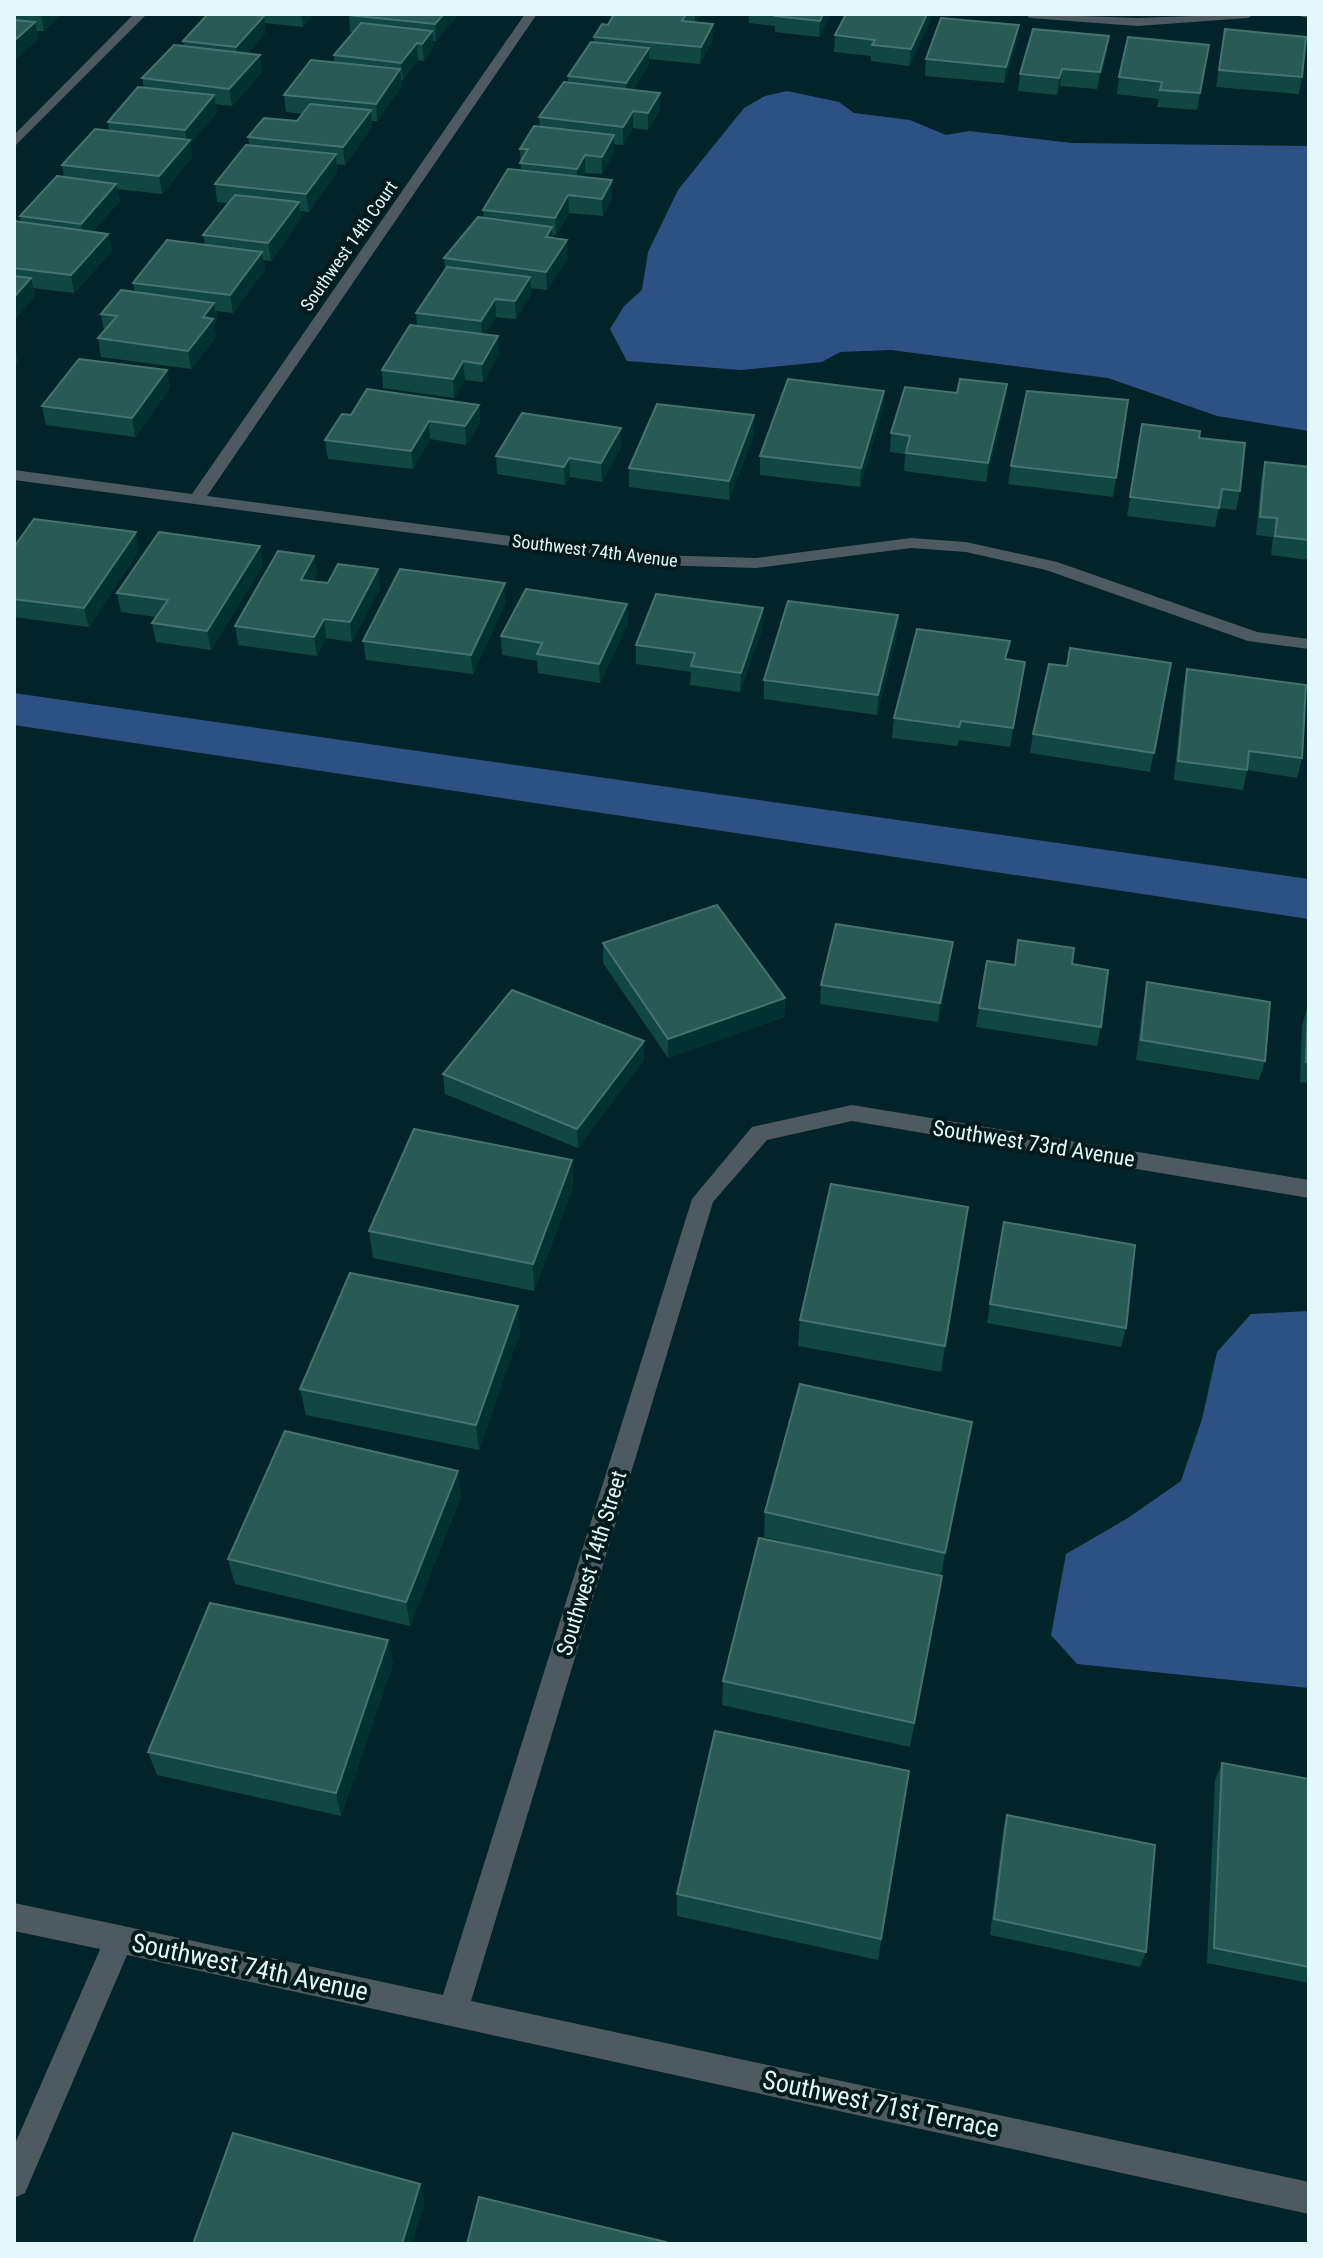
<svg xmlns="http://www.w3.org/2000/svg" width="1323" height="2258" font-family="'Roboto Condensed',sans-serif">
  <style>
    .water { fill: #2d5182 }
    .lines { fill: none; stroke-linecap: round; stroke-linejoin: round }
    .canal { fill: #2d5182; fill-rule: evenodd }
    .service { fill: #4e5a61; fill-rule: evenodd }
    .minor { fill: #4e5a61; fill-rule: evenodd }
    .wall { fill: #114742 }
    .shaded-wall { fill: #013130 }
    .building { fill: #285a56; stroke: #457370; stroke-width: 2 }
    .labels { text-anchor: middle; stroke-width: 8; stroke-linejoin: round; paint-order: stroke }
    .far-street-label { font-size: 18px; fill: #e4f8fb; stroke: #001a1e }
    .street-label { font-size: 22px; fill: #e4f8fb; stroke: #001a1e }
    .near-street-label { font-size: 26px; fill: #e4f8fb; stroke: #001a1e }
  </style>
  <rect width="100%" height="100%" fill="#002429"/>
  <g class="water">
    <path d="M787,91L839,102L854,113L910,120L946,135L969,131L1072,143L1309,146V431L1217,416L1108,378L891,350L840,352L822,362L741,370L627,361L610,329L624,306L642,290L648,252L678,190L744,108L765,96Z"/>
    <path d="M1309,1311V1688L1077,1664L1051,1635L1066,1554L1128,1518L1181,1481L1202,1419L1217,1352L1251,1314Z"/>
  </g>
  <g class="lines">
    <path class="canal" d="M14,693L1309,879V919L14,725Z"/>
    <path class="service" d="M14,1903L119,1925L129,1929L134,1939L129,1949L119,1953L14,1931Z"/>
    <g class="minor">
      <path d="M134,14H147L14,147V135Z"/>
      <path d="M525,14H537L207,496L654,555L756,558L911,538L966,542L1057,562L1257,632L1309,639V649L1248,641L1046,570L966,552L911,548L756,568L654,565L14,480V470L192,494Z"/>
      <path d="M1024,14L1137,18L1254,14L1248,18L1137,26L1030,18Z"/>
      <path d="M1289,14H1309V18Z"/>
      <path d="M852,1105L1309,1180V1198L852,1121L767,1140L713,1202L471,2001L1309,2182V2214L127,1955L25,2193L14,2198V2146L109,1929L119,1925L443,1995L692,1199L752,1127Z"/>
    </g>
  </g>
  <g class="wall">
    <path d="M14,14H61L44,31H36L38,39L14,61Z"/>
    <path d="M208,14H313L303,27L264,23L266,32L247,54L262,72L232,106L215,104L217,112L190,144L192,157L162,194L117,189L120,201L93,231L108,234L112,251L74,293L33,288L35,296L14,320V221L21,222L20,216L64,177L62,165L109,131L108,122L144,88L142,78L184,47L183,41Z"/>
    <path d="M349,14H458L436,41H433L434,47L424,61L418,60L403,80H401L402,86L377,121H372V127L345,165L337,164V172L309,212L300,211L301,219L271,261L263,260L265,270L233,313L216,311L217,321L214,326L216,337L191,369L101,357L98,338L104,330L101,314L135,292L133,283L205,245L203,235L228,203L217,202L215,184L249,145L248,137L297,121L303,114L286,112L284,95L334,63V55L353,32H350Z"/>
    <path d="M614,14H701L696,22L713,24V40L700,64L649,59V65L633,90L660,110L648,130L633,128L623,145L614,144V152L602,174L585,173L583,177L612,198L603,216L569,213L556,235H553V238L568,258L547,290L530,288L531,295L516,319L496,317L485,334L499,354L483,382L465,380L454,398L383,388L382,370L417,326L416,313L445,269L444,258L484,218L483,210L521,171L520,149L540,127L539,117L568,82V76L594,42V37L608,25Z"/>
    <path d="M749,14H831L819,37L775,32V26L749,23Z"/>
    <path d="M931,19L909,66L871,61V56L834,52L835,35Z"/>
    <path d="M1225,29L1302,77L1299,94L1216,87Z"/>
    <path d="M1017,42L1004,83L925,76L926,59Z"/>
    <path d="M1209,45L1197,110L1157,107L1159,99L1117,94L1119,77Z"/>
    <path d="M1107,53L1097,89L1060,86L1057,95L1018,91L1020,74Z"/>
    <path d="M167,370L170,388L135,437L46,425L42,406Z"/>
    <path d="M884,391L883,409L860,487L760,475V456Z"/>
    <path d="M1128,400L1113,497L1008,484L1011,466Z"/>
    <path d="M1005,403L986,482L904,471L905,454L890,452L891,433Z"/>
    <path d="M479,405L480,423L466,445L430,439L413,469L328,459L325,440L351,415Z"/>
    <path d="M1142,424L1199,438L1240,491L1236,510L1219,508L1215,527L1127,516Z"/>
    <path d="M754,434L729,500L629,487V468Z"/>
    <path d="M621,447L602,482L570,477L565,485L497,474L496,456Z"/>
    <path d="M1265,462L1309,467V560L1271,555L1273,537L1256,535L1261,481Z"/>
    <path d="M260,546L263,565L211,650L156,642L152,623L156,617L121,612L117,593Z"/>
    <path d="M14,547L139,551L89,627L14,617Z"/>
    <path d="M314,556L317,575L313,581L328,583L378,569L380,588L352,642L326,638L317,656L238,645L235,626Z"/>
    <path d="M506,602L473,674L366,660L363,641Z"/>
    <path d="M627,604L628,624L600,683L538,673L537,661L502,655L501,636Z"/>
    <path d="M763,608V627L740,692L690,685L691,672L636,664V645Z"/>
    <path d="M898,615L897,634L877,715L764,699V680Z"/>
    <path d="M1007,659L1025,662L1010,747L959,740L957,746L892,738L894,718Z"/>
    <path d="M1171,663L1150,772L1030,753L1033,734L1067,666Z"/>
    <path d="M1187,669L1302,758L1297,778L1247,770L1243,790L1174,780L1183,689Z"/>
    <path d="M953,942L950,961L938,1022L820,1004L821,985Z"/>
    <path d="M603,943L785,998L784,1017L668,1058L603,963Z"/>
    <path d="M987,961L1014,965L1072,964L1101,1027L1097,1046L976,1027Z"/>
    <path d="M1147,982L1265,1061L1259,1080L1136,1060L1143,1002Z"/>
    <path d="M1308,1006H1309V1083L1300,1082L1302,1025Z"/>
    <path d="M644,1041V1060L578,1148L445,1094L443,1074Z"/>
    <path d="M572,1160L573,1187L534,1291L373,1258L369,1231Z"/>
    <path d="M968,1207L941,1372L798,1346L800,1320Z"/>
    <path d="M1004,1222L1126,1328L1121,1347L987,1323Z"/>
    <path d="M520,1332L479,1450L306,1415L300,1389Z"/>
    <path d="M972,1422L941,1576L910,1747L722,1705L723,1681L852,1558L764,1537L765,1512Z"/>
    <path d="M461,1496L410,1626L235,1584L228,1559Z"/>
    <path d="M388,1640L393,1664L341,1816L157,1775L148,1752Z"/>
    <path d="M1222,1763L1309,1779V1983L1207,1963L1215,1780Z"/>
    <path d="M909,1771L878,1960L677,1916V1894Z"/>
    <path d="M1007,1815L1146,1952L1140,1967L990,1935L1003,1831Z"/>
  </g>
  <g class="shaded-wall">
    <path d="M41,14H61L44,31Z"/>
    <path d="M301,14H313L303,27Z"/>
    <path d="M444,14H458L436,41L435,24Z"/>
    <path d="M695,14H701L695,23Z"/>
    <path d="M823,14H831L819,37L820,21Z"/>
    <path d="M927,14H931V19L909,66L911,49Z"/>
    <path d="M264,16L266,32L238,64L236,47Z"/>
    <path d="M35,22L38,39L14,61V41Z"/>
    <path d="M713,24V40L700,64L701,47Z"/>
    <path d="M1019,25L1017,42L1004,83L1006,67Z"/>
    <path d="M432,31L434,47L424,61L422,44Z"/>
    <path d="M1109,36L1107,53L1097,89L1100,72Z"/>
    <path d="M417,43L418,60L403,80L401,63Z"/>
    <path d="M649,48V65L627,100L626,83Z"/>
    <path d="M260,55L262,72L232,106L229,89Z"/>
    <path d="M400,69L402,86L377,121L376,104Z"/>
    <path d="M1062,69L1060,86L1057,95L1059,78Z"/>
    <path d="M660,93V110L648,130V113Z"/>
    <path d="M214,95L217,112L190,144L192,157L162,194L159,176L187,143L185,130Z"/>
    <path d="M371,110L372,127L345,165L343,147Z"/>
    <path d="M633,111V128L623,145V127Z"/>
    <path d="M614,135V152L602,174V157Z"/>
    <path d="M336,154L337,172L309,212L306,194Z"/>
    <path d="M585,155V173L577,187V169Z"/>
    <path d="M612,180V198L603,216L602,199Z"/>
    <path d="M116,184L120,201L84,242L81,224Z"/>
    <path d="M568,195L569,213L556,235L555,218Z"/>
    <path d="M299,202L301,219L271,261L268,243Z"/>
    <path d="M552,227L553,245L546,237Z"/>
    <path d="M108,234L112,251L74,293L71,275Z"/>
    <path d="M567,240L568,258L547,290L546,272Z"/>
    <path d="M262,252L265,270L233,313L230,295Z"/>
    <path d="M530,277L531,295L516,319L515,301Z"/>
    <path d="M31,278L35,296L14,320V297Z"/>
    <path d="M495,299L496,317L482,339L481,321Z"/>
    <path d="M214,303L217,321L214,326L216,337L191,369L188,351L203,317Z"/>
    <path d="M498,336L499,354L483,382L482,364Z"/>
    <path d="M15,344L19,362L14,368V345Z"/>
    <path d="M463,361L465,380L454,398L453,379Z"/>
    <path d="M167,370L170,388L135,437L132,418Z"/>
    <path d="M1007,384L1005,403L986,482L988,463Z"/>
    <path d="M884,391L883,409L860,487L861,468Z"/>
    <path d="M479,405L480,423L466,445L465,426Z"/>
    <path d="M754,415V434L729,500V481Z"/>
    <path d="M429,421L430,439L413,469L411,451Z"/>
    <path d="M621,428V447L602,482L601,463Z"/>
    <path d="M569,458L570,477L565,485L564,467Z"/>
    <path d="M136,532L139,551L89,627L84,608Z"/>
    <path d="M260,546L263,565L211,650L207,631Z"/>
    <path d="M314,556L317,575L304,599L301,580Z"/>
    <path d="M378,569L380,588L352,642L350,622Z"/>
    <path d="M505,583L506,602L473,674L471,655Z"/>
    <path d="M627,604L628,624L600,683L599,664Z"/>
    <path d="M763,608V627L740,692L741,673Z"/>
    <path d="M898,615L897,634L877,715L878,695Z"/>
    <path d="M324,619L326,638L317,656L314,637Z"/>
    <path d="M953,942L950,961L938,1022L940,1003Z"/>
    <path d="M785,998L784,1017L668,1058V1039Z"/>
    <path d="M644,1041V1060L578,1148L577,1129Z"/>
    <path d="M572,1160L573,1187L534,1291L533,1264Z"/>
    <path d="M518,1306L520,1332L479,1450L476,1425Z"/>
    <path d="M972,1422L968,1447L941,1578L945,1553Z"/>
    <path d="M458,1471L461,1496L410,1626L406,1602Z"/>
    <path d="M388,1640L393,1664L341,1816L336,1793Z"/>
    <path d="M420,2184L425,2202L412,2244H402Z"/>
  </g>
  <g class="building">
    <path d="M208,14H246L264,16L236,47L183,41Z"/>
    <path d="M349,14H444L435,24L348,15Z"/>
    <path d="M614,14H686L682,21L713,24L701,47L594,37L602,24L608,25Z"/>
    <path d="M776,14H823L820,21L775,16Z"/>
    <path d="M846,14H927L911,49L872,45L875,40L835,35Z"/>
    <path d="M941,18L1019,25L1006,67L926,59Z"/>
    <path d="M14,20L35,22L14,41Z"/>
    <path d="M361,23L432,31L422,44L417,43L401,63L334,55Z"/>
    <path d="M1033,29L1109,36L1100,72L1062,69L1059,78L1020,74Z"/>
    <path d="M1225,29L1306,37L1302,77L1219,70Z"/>
    <path d="M1128,37L1209,45L1200,93L1160,90L1162,82L1119,77Z"/>
    <path d="M591,42L649,48L626,83L568,76Z"/>
    <path d="M174,45L260,55L229,89L142,78Z"/>
    <path d="M311,60L400,69L376,104L284,95Z"/>
    <path d="M564,82L660,93L648,113L633,111L623,127L539,117Z"/>
    <path d="M138,87L214,95L185,130L108,122Z"/>
    <path d="M310,104L371,110L343,147L248,137L264,118L297,121Z"/>
    <path d="M534,126L614,135L602,157L585,155L577,169L520,163L528,149H520Z"/>
    <path d="M95,129L190,140L159,176L62,165Z"/>
    <path d="M246,145L336,154L306,194L215,184Z"/>
    <path d="M508,169L612,180L602,199L568,195L555,218L483,210Z"/>
    <path d="M57,176L116,184L81,224L20,216Z"/>
    <path d="M235,195L299,202L268,243L203,235Z"/>
    <path d="M478,217L552,227L546,237L567,240L546,272L444,258Z"/>
    <path d="M14,221L108,234L71,275L14,268Z"/>
    <path d="M167,240L262,252L230,295L133,283Z"/>
    <path d="M447,267L530,277L515,301L495,299L481,321L416,313Z"/>
    <path d="M14,276L31,278L14,297Z"/>
    <path d="M121,290L214,303L203,317L213,319L188,351L98,338L117,316L101,314Z"/>
    <path d="M410,325L498,336L482,364L463,361L453,379L382,370Z"/>
    <path d="M79,359L167,370L132,418L42,406Z"/>
    <path d="M788,379L884,391L861,468L760,456Z"/>
    <path d="M960,379L1007,384L988,463L906,453L910,436L891,433L905,387L957,393Z"/>
    <path d="M367,389L479,405L465,426L429,421L411,451L325,440L342,414L351,415Z"/>
    <path d="M1027,391L1128,400L1116,478L1011,466Z"/>
    <path d="M657,404L754,415L729,481L629,468Z"/>
    <path d="M522,413L621,428L601,463L569,458L564,467L496,456Z"/>
    <path d="M1142,424L1200,431L1199,438L1245,443L1240,491L1222,489L1219,508L1130,497Z"/>
    <path d="M1265,462L1309,467V540L1275,536L1277,518L1260,517Z"/>
    <path d="M34,519L136,532L84,608L14,599V547Z"/>
    <path d="M159,532L260,546L207,631L152,623L168,600L117,593Z"/>
    <path d="M278,551L314,556L301,580L328,583L338,564L378,569L350,622L324,619L314,637L235,626Z"/>
    <path d="M400,569L505,583L471,655L363,641Z"/>
    <path d="M526,589L627,604L599,664L537,654L542,643L501,636Z"/>
    <path d="M656,594L763,608L741,673L691,666L695,653L636,645Z"/>
    <path d="M788,601L898,615L878,695L764,680Z"/>
    <path d="M917,629L1010,641L1005,659L1025,662L1013,728L961,721L959,727L894,718Z"/>
    <path d="M1070,648L1171,663L1154,753L1033,734L1049,664L1067,666Z"/>
    <path d="M1187,669L1306,685L1302,758L1249,751L1247,770L1178,761Z"/>
    <path d="M717,905L785,998L668,1039L603,943Z"/>
    <path d="M836,924L953,942L940,1003L821,985Z"/>
    <path d="M1018,940L1074,948L1072,964L1108,970L1101,1027L979,1008L987,961L1015,965Z"/>
    <path d="M1147,982L1270,1002L1265,1061L1141,1040Z"/>
    <path d="M512,990L644,1041L577,1129L443,1074Z"/>
    <path d="M1308,1006H1309V1063L1306,1062Z"/>
    <path d="M414,1129L572,1160L533,1264L369,1231Z"/>
    <path d="M831,1184L968,1207L945,1346L800,1320Z"/>
    <path d="M1004,1222L1135,1245L1126,1328L990,1304Z"/>
    <path d="M350,1273L518,1306L476,1425L300,1389Z"/>
    <path d="M800,1384L972,1422L945,1553L765,1512Z"/>
    <path d="M285,1431L458,1471L406,1602L228,1559Z"/>
    <path d="M759,1538L942,1576L914,1723L723,1681Z"/>
    <path d="M210,1603L388,1640L336,1793L148,1752Z"/>
    <path d="M715,1731L909,1771L881,1939L677,1894Z"/>
    <path d="M1222,1763L1309,1779V1967L1214,1948Z"/>
    <path d="M1007,1815L1155,1845L1146,1952L994,1919Z"/>
    <path d="M233,2133L420,2184L402,2244H193Z"/>
    <path d="M479,2197L666,2242V2244H467Z"/>
  </g>
  <g class="labels">
    <g class="far-street-label">
      <text transform="translate(349 246) rotate(-55)" y="6">Southwest 14th Court</text>
      <text transform="translate(595 551) rotate(7)" y="6">Southwest 74th Avenue</text>
    </g>
    <g class="street-label">
      <text transform="translate(1034 1143) rotate(9)" y="8">Southwest 73rd Avenue</text>
      <text transform="translate(591 1563) rotate(-73)" y="8">Southwest 14th Street</text>
    </g>
    <g class="near-street-label">
      <text transform="translate(250 1967) rotate(12)" y="9">Southwest 74th Avenue</text>
      <text transform="translate(881 2104) rotate(12)" y="9">Southwest 71st Terrace</text>
    </g>
  </g>
  <rect width="1323" height="2258" fill="none" stroke="#e4f8fb" stroke-width="32"/>
</svg>
